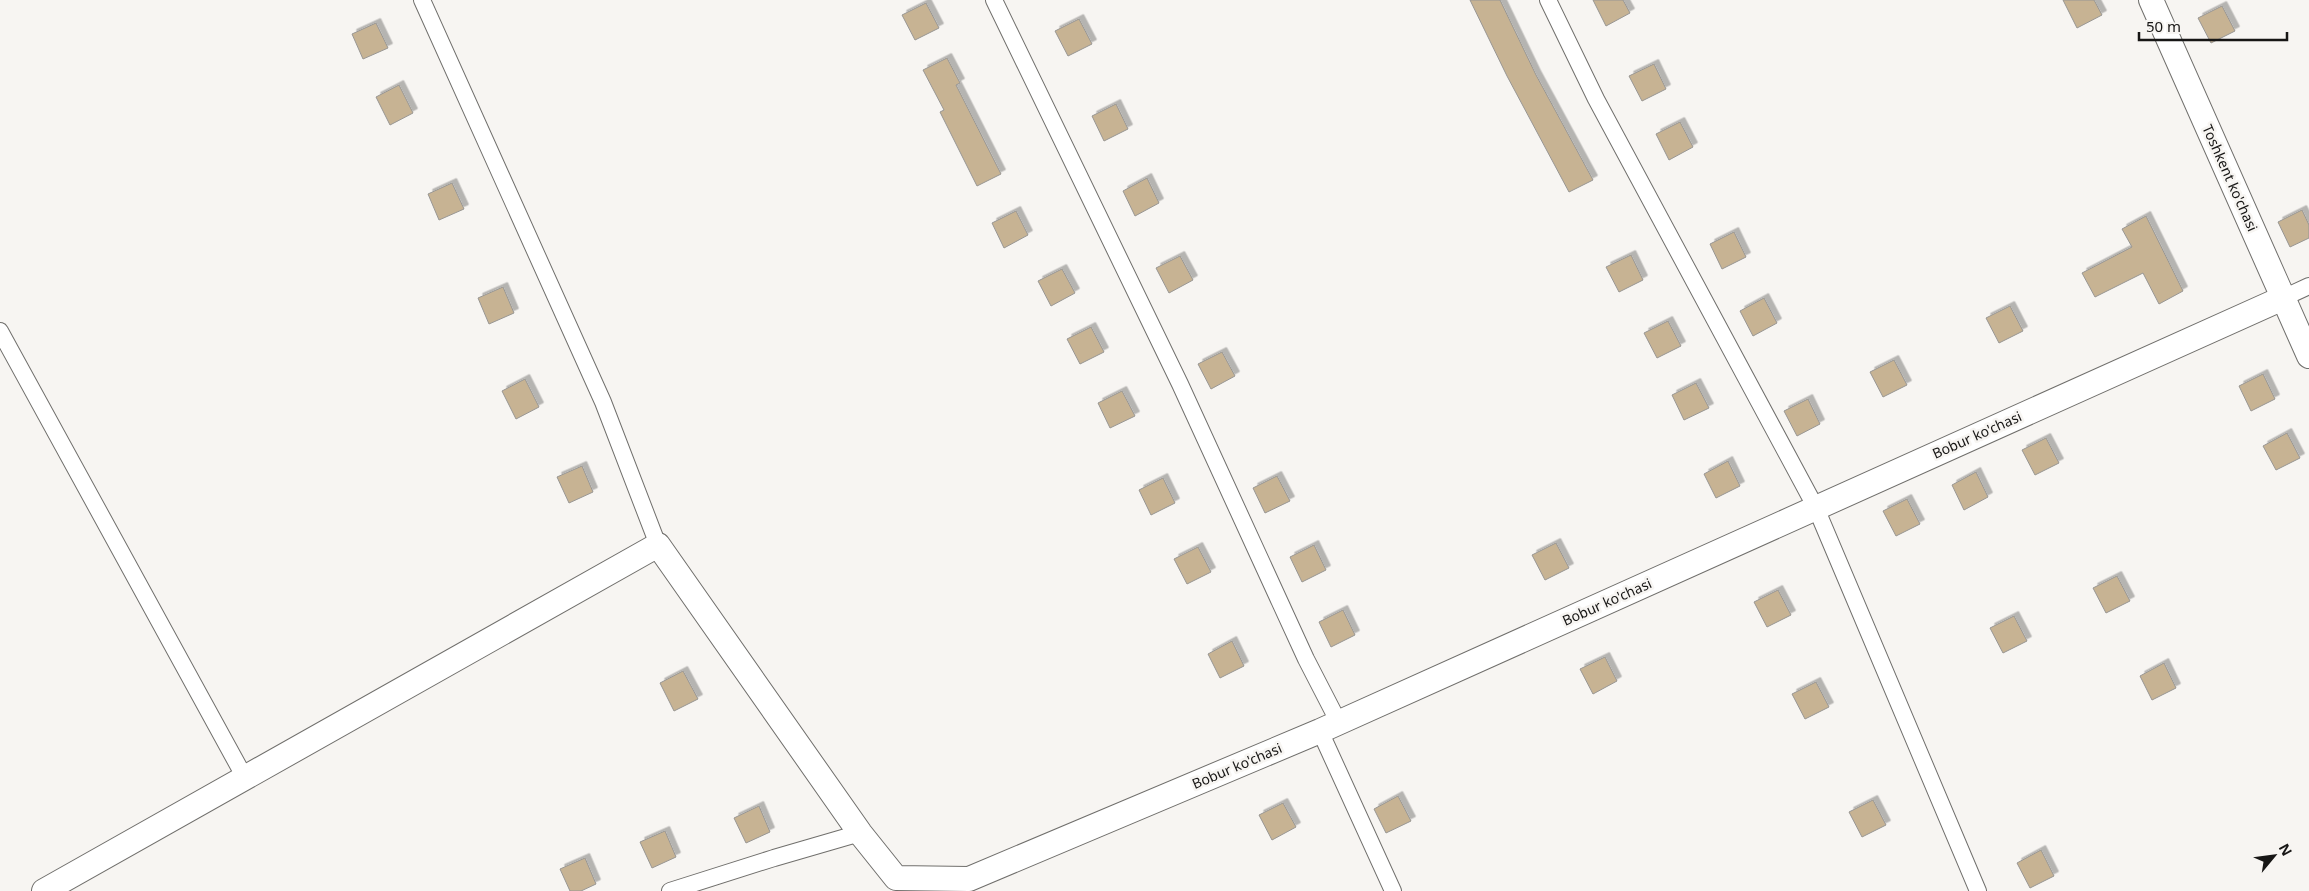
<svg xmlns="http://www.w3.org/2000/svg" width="2309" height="891" font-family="'Noto Sans',sans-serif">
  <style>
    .building { fill: #c7b393; stroke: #989693; filter: url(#shadow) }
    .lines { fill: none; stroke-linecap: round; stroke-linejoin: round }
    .street-casing { stroke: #706f6c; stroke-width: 18 }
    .secondary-casing { stroke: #706f6c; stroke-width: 26 }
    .street { stroke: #fff; stroke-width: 16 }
    .secondary { stroke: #fff; stroke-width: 24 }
    .labels { text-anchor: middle; stroke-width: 5; stroke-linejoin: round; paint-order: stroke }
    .street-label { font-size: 14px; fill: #171615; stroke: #f7f5f2 }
  </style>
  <defs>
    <filter id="shadow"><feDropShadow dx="4.5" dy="-4.5" stdDeviation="0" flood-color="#0004"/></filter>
  </defs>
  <rect width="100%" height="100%" fill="#f7f5f2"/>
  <g class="building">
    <path d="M1470,0H1500L1536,75L1593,180L1569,192L1507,76Z"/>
    <path d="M1593,0H1623L1630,13L1606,26Z"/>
    <path d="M2063,0H2094L2102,15L2077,28Z"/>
    <path d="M926,3L939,28L915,40L902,15Z"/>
    <path d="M2222,6L2235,31L2211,43L2198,18Z"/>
    <path d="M1079,19L1092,44L1068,56L1055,31Z"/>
    <path d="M376,23L388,48L363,59L352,34Z"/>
    <path d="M947,58L960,83L956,85L1001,174L977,186L940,112L944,110L923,70Z"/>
    <path d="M1654,64L1666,89L1642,101L1629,76Z"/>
    <path d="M399,85L413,113L390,125L376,97Z"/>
    <path d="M1116,104L1128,129L1104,141L1092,116Z"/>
    <path d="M1680,122L1693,147L1669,160L1656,134Z"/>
    <path d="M1147,178L1159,203L1135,216L1123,191Z"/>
    <path d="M452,183L464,209L439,220L428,194Z"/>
    <path d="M2302,210L2309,225V238L2290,247L2278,222Z"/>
    <path d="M1016,211L1028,235L1004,248L992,223Z"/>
    <path d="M2146,216L2183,291L2159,304L2143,273L2095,297L2082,273L2132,247L2122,229Z"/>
    <path d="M1734,232L1746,257L1722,269L1710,244Z"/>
    <path d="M1631,255L1643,280L1619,292L1606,267Z"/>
    <path d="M1180,256L1193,280L1169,293L1156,268Z"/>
    <path d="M1062,269L1075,293L1051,306L1038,281Z"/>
    <path d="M503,287L514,313L489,324L478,298Z"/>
    <path d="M1764,298L1777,323L1753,336L1740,311Z"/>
    <path d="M2010,306L2023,331L1999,343L1986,318Z"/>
    <path d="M1668,321L1681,346L1657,358L1644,333Z"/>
    <path d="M1091,327L1104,352L1080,364L1067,339Z"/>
    <path d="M1222,352L1235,376L1211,389L1198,364Z"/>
    <path d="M1894,360L1907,385L1883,397L1870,372Z"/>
    <path d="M2263,374L2275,399L2251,411L2239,386Z"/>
    <path d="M525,379L539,407L516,419L502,391Z"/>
    <path d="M1696,383L1709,408L1684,420L1672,395Z"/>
    <path d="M1122,391L1135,416L1110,428L1098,403Z"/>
    <path d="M1808,399L1820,424L1797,436L1784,411Z"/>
    <path d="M2287,433L2300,458L2276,470L2263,446Z"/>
    <path d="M2046,438L2059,463L2035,475L2022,450Z"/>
    <path d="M1728,461L1740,486L1716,498L1704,474Z"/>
    <path d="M582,466L593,492L569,503L557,477Z"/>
    <path d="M1976,472L1988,497L1964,510L1952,485Z"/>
    <path d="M1277,476L1290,501L1265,513L1253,488Z"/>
    <path d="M1163,478L1175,503L1151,515L1139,490Z"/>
    <path d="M1907,499L1920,524L1896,536L1883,511Z"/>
    <path d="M1556,543L1569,568L1545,580L1532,555Z"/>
    <path d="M1314,545L1326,570L1302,582L1290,557Z"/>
    <path d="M1198,547L1211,572L1187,584L1174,559Z"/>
    <path d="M2117,576L2130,601L2106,613L2093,588Z"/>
    <path d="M1778,590L1791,615L1767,627L1754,602Z"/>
    <path d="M1343,610L1355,635L1331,647L1319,622Z"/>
    <path d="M2014,616L2027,641L2003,653L1990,628Z"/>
    <path d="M1232,641L1244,666L1220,678L1208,654Z"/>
    <path d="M1605,657L1617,681L1593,694L1580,669Z"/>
    <path d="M2164,663L2176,688L2152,700L2140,676Z"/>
    <path d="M683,671L698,699L674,711L660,683Z"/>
    <path d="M1816,682L1829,707L1805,719L1792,694Z"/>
    <path d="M1398,796L1411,821L1386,833L1374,809Z"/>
    <path d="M1873,800L1886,825L1862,837L1849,812Z"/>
    <path d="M1283,803L1296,827L1272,840L1259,815Z"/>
    <path d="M759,806L770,832L746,843L734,818Z"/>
    <path d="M665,831L676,857L652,868L640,842Z"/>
    <path d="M2041,850L2054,876L2030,888L2017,863Z"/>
    <path d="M585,858L596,884L581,891H570L560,869Z"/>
  </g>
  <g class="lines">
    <defs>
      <g id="street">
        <path d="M422,0L603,402L658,545"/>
        <path d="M994,0L1180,384L1306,659L1339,723"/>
        <path d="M1548,0L1596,99L1816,508L1978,891"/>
        <path d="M2283,298L2309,286"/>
        <path d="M0,331L245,778"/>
        <path d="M1320,731L1393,891"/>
        <path d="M670,891L774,858L860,833"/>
      </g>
      <g id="secondary">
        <path d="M2151,0L2309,356"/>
        <path d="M44,891L658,545L860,833L896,878L969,879L1320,731L2283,298"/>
      </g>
    </defs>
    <use href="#street" class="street-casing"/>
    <use href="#secondary" class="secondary-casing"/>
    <use href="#street" class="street"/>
    <use href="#secondary" class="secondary"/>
  </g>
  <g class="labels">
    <g class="street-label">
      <text transform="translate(2230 178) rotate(66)" y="5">Toshkent ko'chasi</text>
      <text transform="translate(1977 435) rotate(-24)" y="5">Bobur ko'chasi</text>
      <text transform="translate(1607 602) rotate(-24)" y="5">Bobur ko'chasi</text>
      <text transform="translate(1237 766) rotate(-23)" y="5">Bobur ko'chasi</text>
    </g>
  </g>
  <g transform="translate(2274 856) rotate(61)" stroke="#f7f5f2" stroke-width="4" paint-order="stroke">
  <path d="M0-4L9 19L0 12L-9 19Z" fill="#171615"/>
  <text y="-8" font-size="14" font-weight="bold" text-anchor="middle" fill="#171615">N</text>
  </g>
  <path d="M2139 32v8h148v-8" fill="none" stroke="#171615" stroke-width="2.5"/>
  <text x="2146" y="32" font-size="15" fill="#171615" stroke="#f7f5f2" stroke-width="4" paint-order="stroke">50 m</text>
</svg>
